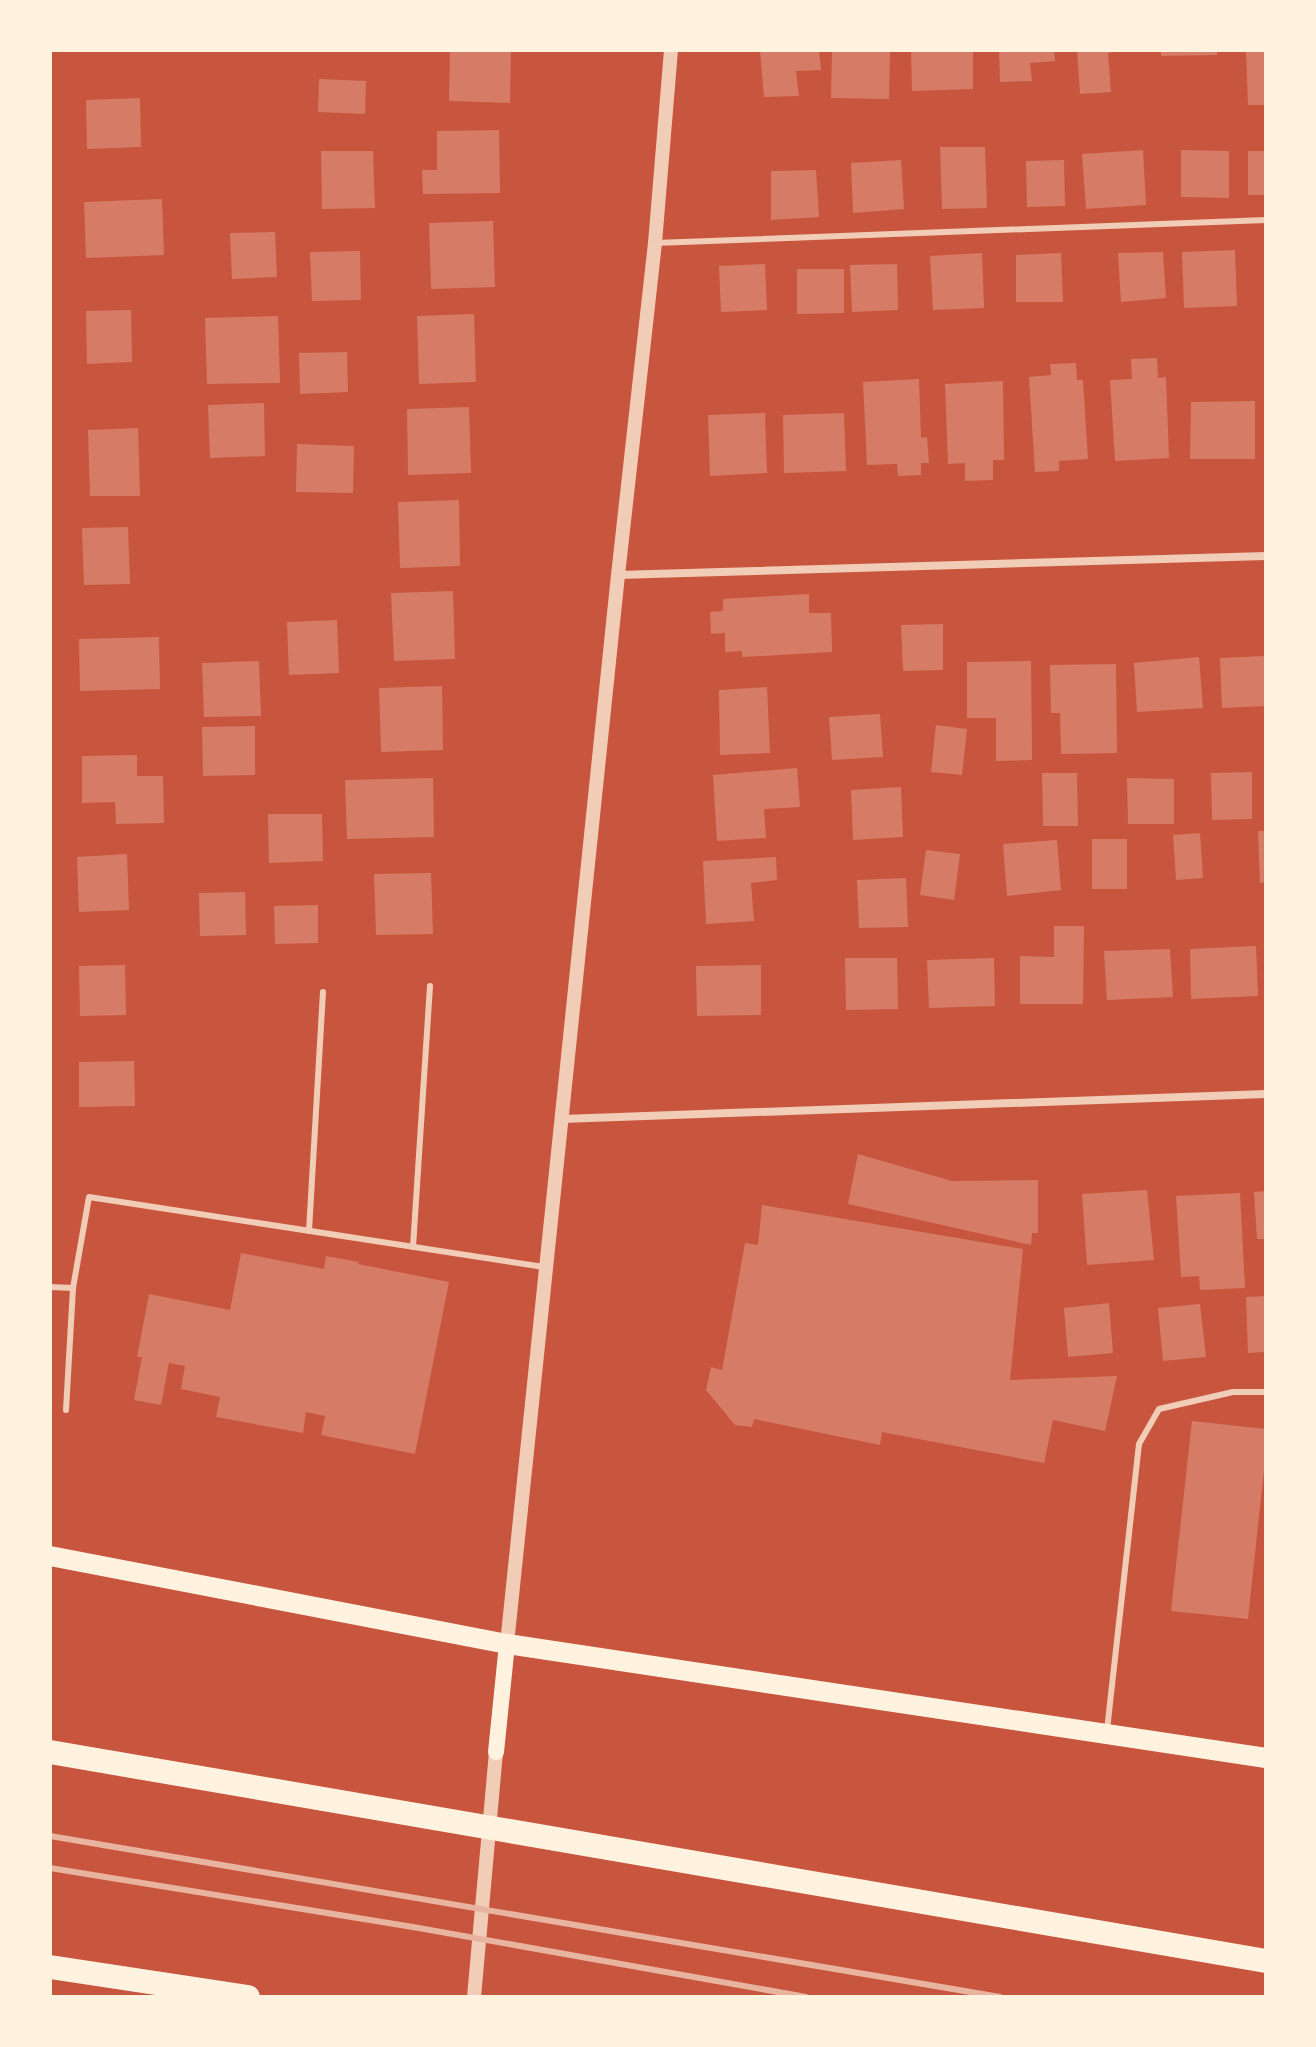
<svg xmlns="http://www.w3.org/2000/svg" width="1316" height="2047" font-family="Cabin,sans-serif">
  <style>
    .building { fill: #d67c66 }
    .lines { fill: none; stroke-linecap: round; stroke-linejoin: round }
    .service { stroke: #f1ccb7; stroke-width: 6 }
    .minor { stroke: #f1ccb7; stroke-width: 8 }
    .tertiary { stroke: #f1ccb7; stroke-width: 14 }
    .secondary { stroke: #fff3e0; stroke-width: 16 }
    .primary { stroke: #fff3e0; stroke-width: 20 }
    .motorway { stroke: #fff3e0; stroke-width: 24 }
    .rail { stroke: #e9b49f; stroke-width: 6 }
  </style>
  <rect width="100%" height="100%" fill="#c8553d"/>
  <g class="building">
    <path d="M450,50H511L510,103L449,101Z"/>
    <path d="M760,50H819L821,70L796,71L799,96L764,97Z"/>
    <path d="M832,50H890L889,99L831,98Z"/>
    <path d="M911,50H973V89L912,91Z"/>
    <path d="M999,50H1054L1055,61L1030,63L1032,81L1000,82Z"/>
    <path d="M1077,50H1115V52L1108,53L1111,92L1080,94Z"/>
    <path d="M1161,50H1217V55L1161,56Z"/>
    <path d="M1246,50H1266V105H1248Z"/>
    <path d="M319,79L366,81L365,114L318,112Z"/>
    <path d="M140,98L141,147L87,149L86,100Z"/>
    <path d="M499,130L500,193L423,194L422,170H437V131Z"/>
    <path d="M940,147H985L987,208L942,209Z"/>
    <path d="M1143,150L1146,205L1086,209L1082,154Z"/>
    <path d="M1181,150L1229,151V198L1181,197Z"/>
    <path d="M321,151H373L375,208L322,209Z"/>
    <rect x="1248" y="151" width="18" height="44"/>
    <path d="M901,160L904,209L853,213L851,163Z"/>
    <path d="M1064,160L1065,206L1027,207L1026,161Z"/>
    <path d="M816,170L819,217L771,220V171Z"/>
    <path d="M162,199L164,255L86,258L84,202Z"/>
    <path d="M493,221L495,287L431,289L429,223Z"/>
    <path d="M275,232L277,277L232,279L230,233Z"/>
    <path d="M1235,250L1237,306L1184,308L1182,252Z"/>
    <path d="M360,251L361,300L312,301L310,252Z"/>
    <path d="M1163,252L1166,298L1121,302L1118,253Z"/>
    <path d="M982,253L984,308L933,310L930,256Z"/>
    <path d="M1061,253L1063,302H1016V255Z"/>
    <path d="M765,264L767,310L721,312L719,266Z"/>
    <path d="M897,264L898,310L852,312L850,265Z"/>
    <path d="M797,269H844V313L797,314Z"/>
    <path d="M131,310L132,362L87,364L86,311Z"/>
    <path d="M474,314L476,382L419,384L417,316Z"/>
    <path d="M278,316L280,383L207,384L205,318Z"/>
    <path d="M347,352L348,392L300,394L299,353Z"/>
    <path d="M1157,358L1158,378L1166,377L1169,458L1115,461L1110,380L1132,379L1131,359Z"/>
    <path d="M1076,363L1077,380H1083L1088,459L1059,461V471L1035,472L1029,377L1051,375L1050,364Z"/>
    <path d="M919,379L921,438L927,437L929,463H921V475L898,476L897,464L867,465L863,382Z"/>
    <path d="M1003,381L1004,460H993V480L965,481V463L948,464L945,384Z"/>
    <path d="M1255,401V459H1190L1191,402Z"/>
    <path d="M264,403L265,456L210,458L208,405Z"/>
    <path d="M469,407L471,473L408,475L407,409Z"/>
    <path d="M765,413L767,473L710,476L708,415Z"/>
    <path d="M844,413L846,471L784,473L783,415Z"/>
    <path d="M138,428L140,496H90L88,430Z"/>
    <path d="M297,444L354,446L353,493L296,492Z"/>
    <path d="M459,500L460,566L400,568L398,502Z"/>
    <path d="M128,527L130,584L84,585L82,528Z"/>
    <path d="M453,591L455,659L394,661L391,593Z"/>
    <path d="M809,594V613H831L832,652L742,657V651L725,652V633L711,634L710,612L723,611V599Z"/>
    <path d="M337,620L339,673L289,675L287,622Z"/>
    <path d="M943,624V670L903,671L901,625Z"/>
    <path d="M159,637L160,689L80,691L79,639Z"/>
    <path d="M1266,656V706L1222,708L1220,658Z"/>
    <path d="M1199,657L1203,708L1137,712L1134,663Z"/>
    <path d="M259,661L261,716L204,717L202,663Z"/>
    <path d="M1031,661L1032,760L996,761V718H967V662Z"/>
    <path d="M1116,664L1117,753L1061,754L1060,713H1051L1050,665Z"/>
    <path d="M442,686L443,750L381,752L379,688Z"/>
    <path d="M767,687L770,753L720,755L719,690Z"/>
    <path d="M880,714L883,757L832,760L829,717Z"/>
    <path d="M936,725L967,729L962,775L931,772Z"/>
    <path d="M255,726V775L203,776L202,727Z"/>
    <path d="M137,755V776H163L164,823L116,824L115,802L82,803V756Z"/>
    <path d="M797,768L800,807L764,809L766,838L717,841L713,775Z"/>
    <path d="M1252,772V819L1212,820L1211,773Z"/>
    <path d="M1042,773H1077L1078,826H1043Z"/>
    <path d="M433,778L434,837L347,839L345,780Z"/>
    <path d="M1127,778L1174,779V824H1128Z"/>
    <path d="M901,787L903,837L853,840L851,790Z"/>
    <path d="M268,814H322L323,861L269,863Z"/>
    <path d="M1258,831H1266V882L1260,883Z"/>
    <path d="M1200,833L1203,878L1176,880L1173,835Z"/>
    <rect x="1092" y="839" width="35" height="50"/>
    <path d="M1057,840L1061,890L1007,896L1003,844Z"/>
    <path d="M926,850L960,854L954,900L920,895Z"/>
    <path d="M127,854L129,910L79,912L77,857Z"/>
    <path d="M776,857L777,880L751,883L754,921L706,924L703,861Z"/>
    <path d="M431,873L433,934L376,935L374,874Z"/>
    <path d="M906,878L908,927L859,928L857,880Z"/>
    <path d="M245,892L246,935L200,936L199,893Z"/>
    <path d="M318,905V943L275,944L274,906Z"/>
    <path d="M1054,926H1084L1083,1004H1020V956L1054,957Z"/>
    <path d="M1256,946L1258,996L1191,999L1190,949Z"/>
    <path d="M1170,949L1173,997L1107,1000L1104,951Z"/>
    <path d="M845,958H897L898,1009L846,1010Z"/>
    <path d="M994,958L995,1006L929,1008L927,960Z"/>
    <path d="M125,965L126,1015L80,1016L79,966Z"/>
    <path d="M761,965V1015L697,1016L696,966Z"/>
    <path d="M134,1061L135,1106L79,1107V1062Z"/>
    <path d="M858,1154L952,1181L1038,1180V1233H1032L1031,1245L848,1204Z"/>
    <path d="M1147,1190L1154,1260L1087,1265L1082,1194Z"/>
    <path d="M1266,1191V1239H1257L1254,1192Z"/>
    <path d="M1240,1193L1245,1288L1200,1290L1199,1276L1181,1277L1176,1196Z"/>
    <path d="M762,1205L1023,1249L1010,1380L1117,1376L1105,1431L1053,1420L1044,1463L882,1432L880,1445L754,1419L752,1427L735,1425L706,1390L711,1367L722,1370L745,1243L758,1245Z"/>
    <path d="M241,1253L324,1269L326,1256L359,1262L358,1264L449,1282L415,1454L321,1435L325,1416L306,1412L303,1433L216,1417L220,1397L181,1389L185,1366L169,1363L161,1405L134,1400L142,1357H137L149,1294L230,1310Z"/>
    <path d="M1266,1296V1352L1248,1353L1246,1297Z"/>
    <path d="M1109,1303L1113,1353L1068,1357L1064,1308Z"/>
    <path d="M1200,1304L1206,1357L1163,1361L1158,1308Z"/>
    <path d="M1192,1421L1266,1429V1451L1248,1619L1171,1611Z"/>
  </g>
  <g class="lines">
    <g class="service">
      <path d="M655,243L1266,220"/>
      <path d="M309,1231L323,992"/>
      <path d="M413,1247L430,986"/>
      <path d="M50,1287L73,1288L89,1197L544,1267"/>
      <path d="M66,1410L73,1288"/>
      <path d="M1107,1730L1139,1444L1159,1409L1233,1392H1266"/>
    </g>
    <g class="minor">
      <path d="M618,575L1266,556"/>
      <path d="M562,1119L1266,1094"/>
    </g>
    <g class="tertiary">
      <path d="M507,1644L618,575L655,243L671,50"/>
      <path d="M474,1997L496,1752"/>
    </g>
    <path class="secondary" d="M496,1752L507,1644"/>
    <path class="primary" d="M50,1556L507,1644L1266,1758"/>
    <g class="motorway">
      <path d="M50,1752L1266,1961"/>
      <path d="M50,1967L248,1997"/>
    </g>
    <g class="rail">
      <path d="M50,1836L1000,1997"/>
      <path d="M50,1868L413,1927L806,1997"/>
    </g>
  </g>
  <rect width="1316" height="2047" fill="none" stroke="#fff3e0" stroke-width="104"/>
</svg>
